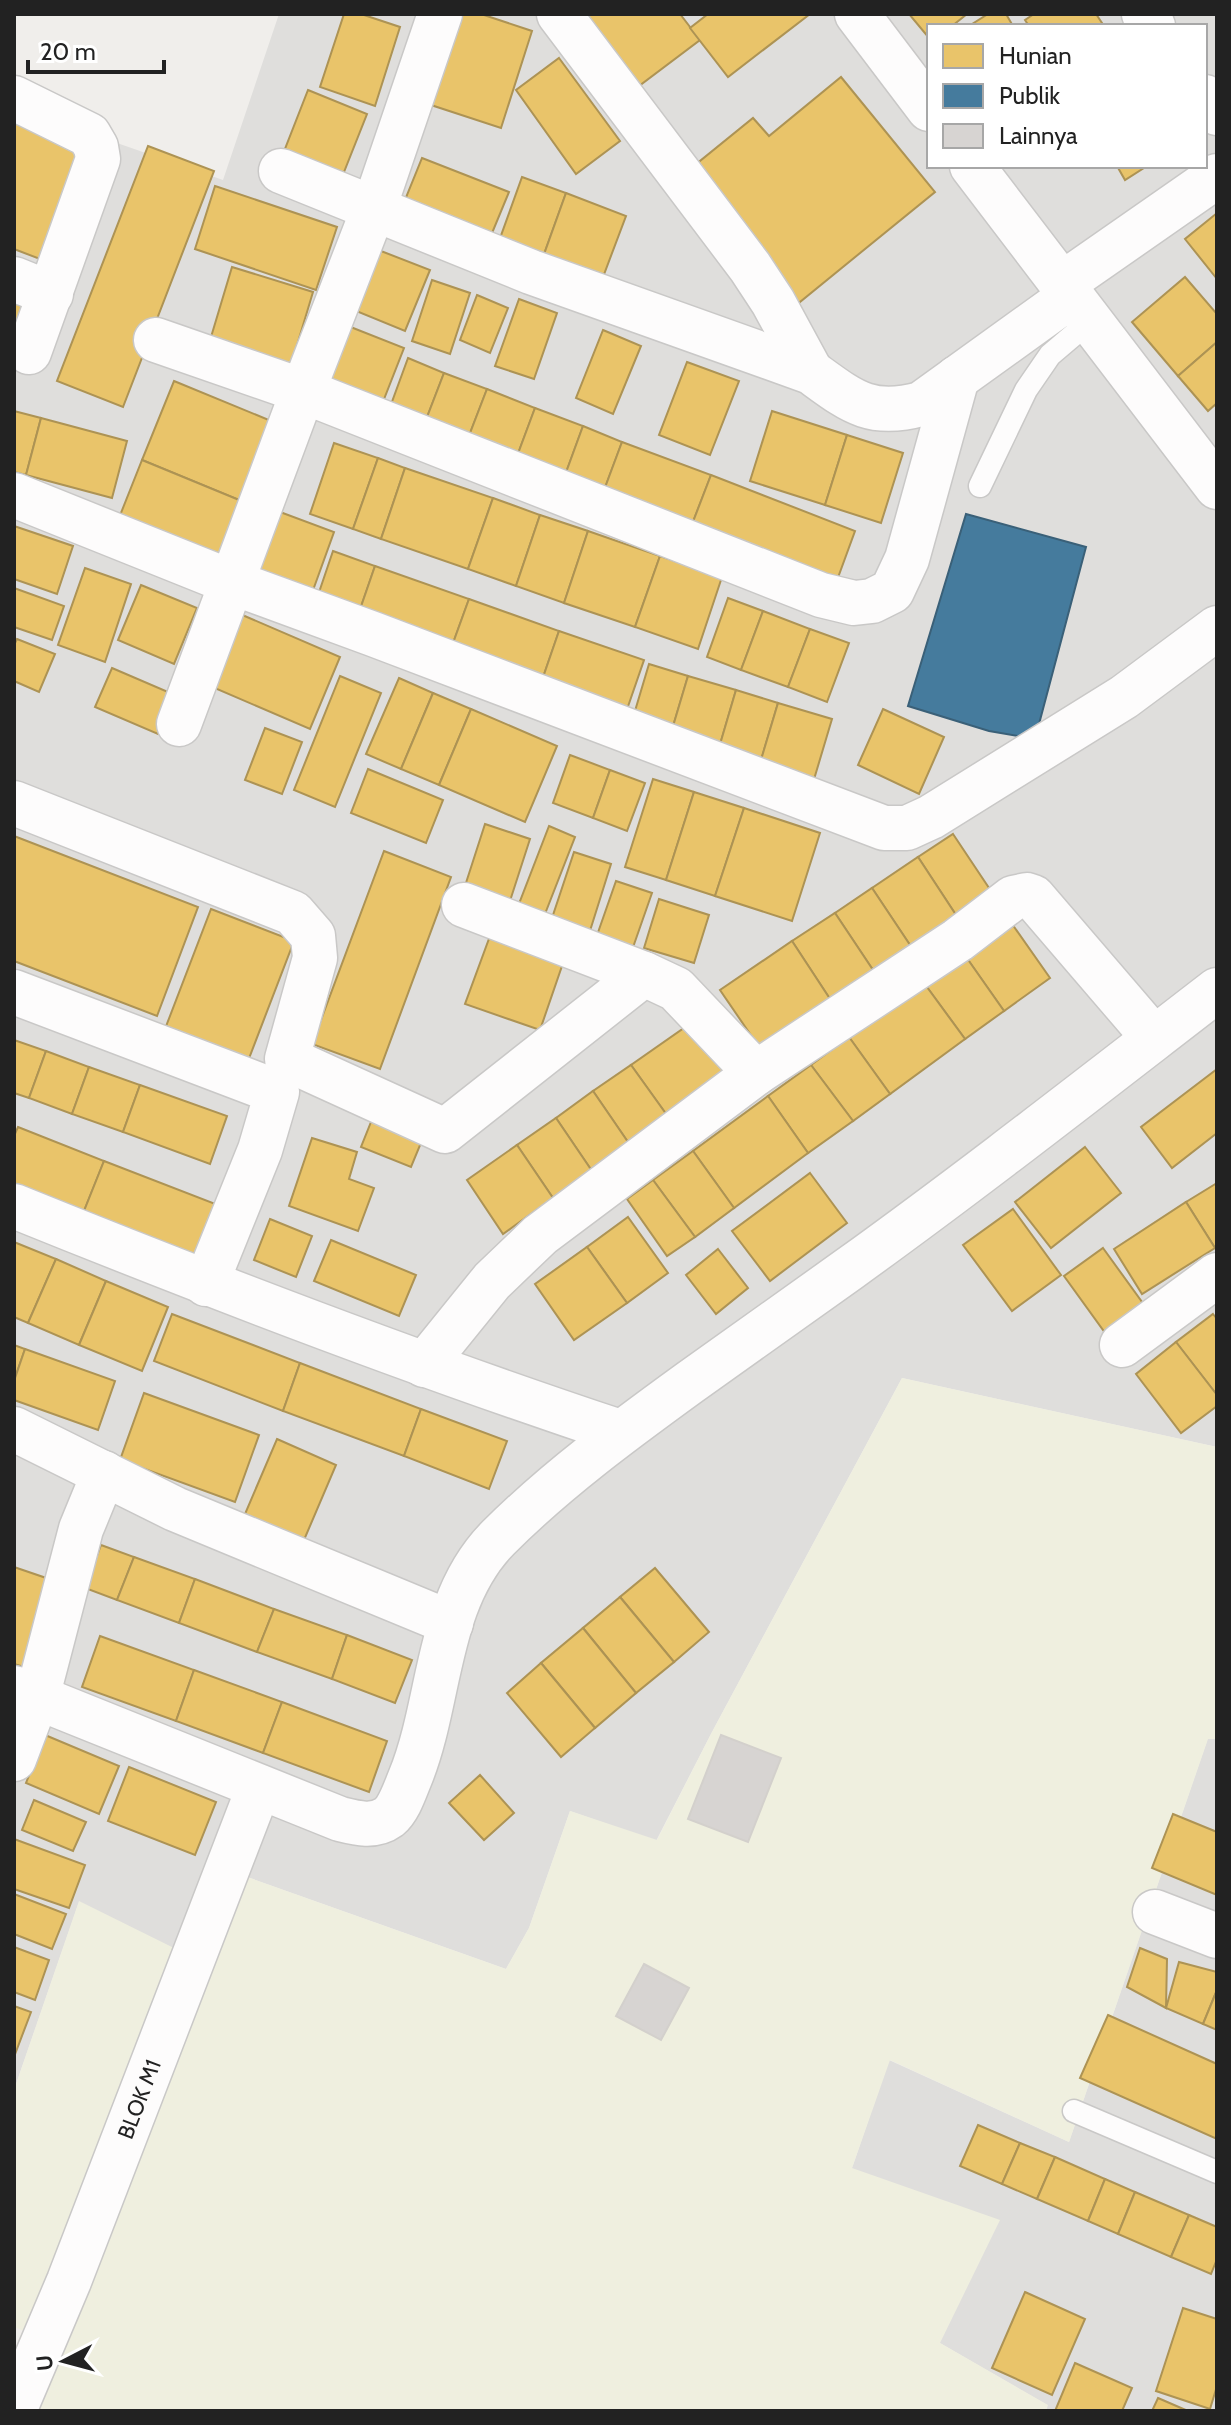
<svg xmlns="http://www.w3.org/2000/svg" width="1231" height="2425" font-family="Cabin,sans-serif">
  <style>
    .residential { fill: #dfdedc; fill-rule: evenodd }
    .farmland { fill: #efefdf }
    .homes { fill: #e9c46a; stroke: #ad9354; stroke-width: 2 }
    .public { fill: #457b9d; stroke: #3a6078; stroke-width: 2 }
    .building { fill: #d7d4d2; stroke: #d3d0cc; stroke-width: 2 }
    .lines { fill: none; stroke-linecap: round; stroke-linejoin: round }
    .lane-casing { stroke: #c9c8c7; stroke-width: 25 }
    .street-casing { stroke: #c9c8c7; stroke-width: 47 }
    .lane { stroke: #fdfcfc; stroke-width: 22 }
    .street { stroke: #fdfcfc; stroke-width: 44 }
    .labels { text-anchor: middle; stroke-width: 8; stroke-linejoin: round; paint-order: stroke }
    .street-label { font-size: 22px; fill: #222; stroke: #fff }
  </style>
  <rect width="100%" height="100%" fill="#f0eeeb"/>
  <g class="residential">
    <path d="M279,14H1217V1447L902,1378L712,1732L656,1841L570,1811L529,1928L506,1969L222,1868L178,1951L79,1902L14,2090V107L223,180ZM929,26H1205V166H929Z"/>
    <path d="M1208,1738L1217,1739V2411H1046L1047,2405L940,2343L852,2168L889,2060L1069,2142Z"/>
  </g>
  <path class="farmland" d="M902,1378L1217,1447V1739H1208L1069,2142L890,2060L852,2168L1000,2220L940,2343L1048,2405L1046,2411H26L51,2341L14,2327V2090L79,1901L178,1950L222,1868L506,1969L529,1928L570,1811L657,1840L712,1732Z"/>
  <g class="homes">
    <path d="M344,14H361L400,27L375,106L320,87Z"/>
    <path d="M460,14H481L532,31L501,128L431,105Z"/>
    <path d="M567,14H680L700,40L627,95Z"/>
    <path d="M708,14H810L728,77L690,28Z"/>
    <path d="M909,14H967L952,26H929V38Z"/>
    <path d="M988,14H1006L1013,26H969Z"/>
    <path d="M1034,14H1096L1104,26H1029L1025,20Z"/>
    <path d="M559,58L620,141L576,174L516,90Z"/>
    <path d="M841,77L935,192L795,306L684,174L753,118L769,136Z"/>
    <path d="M308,90L367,114L342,177L283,154Z"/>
    <path d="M14,121L83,147L40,259L14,249Z"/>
    <path d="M148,146L214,171L123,407L57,381Z"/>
    <path d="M422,158L509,192L490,238L403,205Z"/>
    <path d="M1117,166H1147L1125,180Z"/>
    <path d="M522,177L566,193L538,271L494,255Z"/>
    <path d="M215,186L337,227L316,290L195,249Z"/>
    <path d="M566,193L626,216L597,293L538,271Z"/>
    <path d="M1217,213V279L1185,239Z"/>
    <path d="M368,246L430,270L405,331L344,306Z"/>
    <path d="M232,267L313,292L286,382L205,357Z"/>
    <path d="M1185,277L1217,314V342L1178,376L1132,322Z"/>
    <path d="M432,280L470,293L450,354L412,341Z"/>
    <path d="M14,292L35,300L14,357Z"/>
    <path d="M477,295L508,308L490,353L460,340Z"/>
    <path d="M519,299L557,313L534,379L495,366Z"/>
    <path d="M343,324L404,348L377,417L315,393Z"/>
    <path d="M603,330L641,346L613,414L576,398Z"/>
    <path d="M1217,342V403L1208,411L1178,376Z"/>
    <path d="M408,358L444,373L424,425L389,410Z"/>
    <path d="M687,362L739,381L710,455L659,435Z"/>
    <path d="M444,373L487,389L467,441L424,425Z"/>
    <path d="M174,381L276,423L244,502L142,460Z"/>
    <path d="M487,389L535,408L516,459L467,441Z"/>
    <path d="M535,408L583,426L564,478L516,459Z"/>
    <path d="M14,411L41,418L26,475L14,472Z"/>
    <path d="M772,411L847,435L825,505L750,481Z"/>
    <path d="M41,418L127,441L112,498L26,475Z"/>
    <path d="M583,426L622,442L603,493L564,478Z"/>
    <path d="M847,435L903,453L881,523L825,505Z"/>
    <path d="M622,442L711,475L691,527L603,493Z"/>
    <path d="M334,443L378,458L353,529L310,514Z"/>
    <path d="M378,458L405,468L381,539L353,529Z"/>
    <path d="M142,460L244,502L219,565L117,523Z"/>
    <path d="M405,468L493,498L468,569L381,539Z"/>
    <path d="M711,475L855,531L836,583L691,527Z"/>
    <path d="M493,498L540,515L516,586L468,569Z"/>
    <path d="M272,509L334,532L312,593L250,570Z"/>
    <path d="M540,515L588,531L564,603L516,586Z"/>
    <path d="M14,526L73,546L57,594L14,579Z"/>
    <path d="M588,531L660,556L635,627L564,603Z"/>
    <path d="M333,551L375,566L355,624L313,610Z"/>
    <path d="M660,556L722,577L698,649L635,627Z"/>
    <path d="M375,566L469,599L448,657L355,624Z"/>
    <path d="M85,568L131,584L105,662L58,645Z"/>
    <path d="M141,585L197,608L174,664L118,640Z"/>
    <path d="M14,588L64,606L52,640L14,627Z"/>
    <path d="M728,598L763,611L741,670L707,657Z"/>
    <path d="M469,599L559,631L539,689L448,657Z"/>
    <path d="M763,611L810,629L788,687L741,670Z"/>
    <path d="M240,614L340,657L310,729L210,686Z"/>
    <path d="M810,629L849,643L827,702L788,687Z"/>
    <path d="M559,631L644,660L624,718L539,689Z"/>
    <path d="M17,639L55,654L39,692L14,681V645Z"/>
    <path d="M649,664L688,676L668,743L629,731Z"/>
    <path d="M112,668L175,695L158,734L95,707Z"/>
    <path d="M340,676L381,693L335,807L294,790Z"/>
    <path d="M688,676L736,690L716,758L668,743Z"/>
    <path d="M399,678L433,693L401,769L366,754Z"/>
    <path d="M736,690L778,703L758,770L716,758Z"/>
    <path d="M433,693L471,709L439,785L401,769Z"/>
    <path d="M778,703L832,719L812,786L758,770Z"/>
    <path d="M471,709L557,746L525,822L439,785Z"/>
    <path d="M883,709L944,737L919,794L858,765Z"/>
    <path d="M265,728L302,742L282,794L245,780Z"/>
    <path d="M570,755L610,770L593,818L553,803Z"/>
    <path d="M368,769L443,800L426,843L351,813Z"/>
    <path d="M610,770L645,783L627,831L593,818Z"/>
    <path d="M653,779L694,792L666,880L625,867Z"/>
    <path d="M694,792L744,808L715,896L666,880Z"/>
    <path d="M744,808L820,833L792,921L715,896Z"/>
    <path d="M485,824L530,839L509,904L464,889Z"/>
    <path d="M549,826L575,837L543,919L517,909Z"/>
    <path d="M953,834L993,894L958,918L918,857Z"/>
    <path d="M14,836L198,907L157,1016L14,961Z"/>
    <path d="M384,851L451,877L380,1069L312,1044Z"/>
    <path d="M574,852L611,864L589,934L551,921Z"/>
    <path d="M918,857L958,918L912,948L872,888Z"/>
    <path d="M616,881L652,893L631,953L595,941Z"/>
    <path d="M872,888L912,948L875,973L835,913Z"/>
    <path d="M659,899L709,915L694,963L644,948Z"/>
    <path d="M211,909L294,941L248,1061L165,1029Z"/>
    <path d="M835,913L875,973L832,1002L792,941Z"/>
    <path d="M1010,921L1050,978L1004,1011L964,954Z"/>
    <path d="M490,936L563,963L540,1030L465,1004Z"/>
    <path d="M792,941L832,1002L761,1050L720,990Z"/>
    <path d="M964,954L1004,1011L965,1039L924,983Z"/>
    <path d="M924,983L965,1039L890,1094L849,1037Z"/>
    <path d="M694,1021L731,1075L669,1118L631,1065Z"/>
    <path d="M849,1037L890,1094L853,1121L811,1065Z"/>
    <path d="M14,1040L46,1051L29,1098L14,1093Z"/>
    <path d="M46,1051L89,1067L72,1114L29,1098Z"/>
    <path d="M631,1065L669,1118L630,1145L593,1091Z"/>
    <path d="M811,1065L853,1121L808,1153L768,1096Z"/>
    <path d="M89,1067L140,1085L123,1132L72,1114Z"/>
    <path d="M1217,1069V1133L1172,1168L1141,1127Z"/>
    <path d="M140,1085L227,1116L210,1164L123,1132Z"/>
    <path d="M593,1091L630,1145L592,1171L556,1118Z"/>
    <path d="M768,1096L808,1153L734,1208L693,1151Z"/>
    <path d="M373,1117L423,1138L411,1167L361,1147Z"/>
    <path d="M556,1118L592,1171L553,1198L517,1145Z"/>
    <path d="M18,1127L104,1161L84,1211L14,1184V1136Z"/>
    <path d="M312,1138L357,1152L349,1179L374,1188L358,1231L289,1206Z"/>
    <path d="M517,1145L553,1198L503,1234L467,1180Z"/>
    <path d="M1085,1147L1121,1193L1051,1248L1015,1202Z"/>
    <path d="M693,1151L734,1208L695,1237L653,1180Z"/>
    <path d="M104,1161L218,1205L198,1256L84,1211Z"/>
    <path d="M810,1173L847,1223L770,1281L732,1231Z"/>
    <path d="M653,1180L695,1237L667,1256L627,1199Z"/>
    <path d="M1217,1183V1246L1215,1248L1186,1202Z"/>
    <path d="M1186,1202L1215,1248L1142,1294L1114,1249Z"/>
    <path d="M1013,1209L1061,1275L1012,1311L963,1245Z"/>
    <path d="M628,1217L668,1273L627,1303L587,1247Z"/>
    <path d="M270,1219L312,1236L296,1277L254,1260Z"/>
    <path d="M331,1240L416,1275L399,1316L314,1281Z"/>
    <path d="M14,1242L56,1259L28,1323L14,1317Z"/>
    <path d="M587,1247L627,1303L574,1340L535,1284Z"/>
    <path d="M1103,1248L1150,1313L1111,1341L1064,1276Z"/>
    <path d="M718,1249L748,1288L716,1314L686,1275Z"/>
    <path d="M56,1259L106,1281L79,1345L28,1323Z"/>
    <path d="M106,1281L168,1307L142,1371L79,1345Z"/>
    <path d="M172,1314L300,1363L283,1411L154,1361Z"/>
    <path d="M1213,1314L1217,1319V1395L1176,1342Z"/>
    <path d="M1176,1342L1217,1395V1406L1181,1433L1136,1374Z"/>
    <path d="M14,1345L25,1349L14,1381Z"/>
    <path d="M25,1349L115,1381L98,1430L14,1400V1381Z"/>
    <path d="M300,1363L421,1409L404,1456L283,1411Z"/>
    <path d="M144,1393L259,1435L235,1502L120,1460Z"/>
    <path d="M421,1409L507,1441L489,1489L404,1456Z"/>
    <path d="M277,1439L336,1465L304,1540L245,1514Z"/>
    <path d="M101,1545L134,1557L117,1600L85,1588Z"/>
    <path d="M134,1557L195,1579L179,1623L117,1600Z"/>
    <path d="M14,1567L52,1580L24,1667L14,1664Z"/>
    <path d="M655,1568L709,1632L674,1662L620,1597Z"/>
    <path d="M195,1579L274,1609L257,1652L179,1623Z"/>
    <path d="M620,1597L674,1662L636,1693L583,1628Z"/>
    <path d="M274,1609L347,1635L332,1679L257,1652Z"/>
    <path d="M583,1628L636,1693L595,1728L541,1663Z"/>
    <path d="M347,1635L412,1660L395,1703L332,1679Z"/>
    <path d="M100,1636L194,1670L176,1721L82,1687Z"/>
    <path d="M541,1663L595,1728L561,1757L507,1693Z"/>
    <path d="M194,1670L282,1702L263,1753L176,1721Z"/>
    <path d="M282,1702L387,1741L369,1792L263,1753Z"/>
    <path d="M45,1735L119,1766L99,1814L26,1783Z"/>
    <path d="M129,1767L216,1802L195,1855L108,1821Z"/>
    <path d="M480,1775L514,1813L484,1840L449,1803Z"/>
    <path d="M34,1800L86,1822L73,1851L22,1830Z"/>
    <path d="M1173,1814L1217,1832V1895L1152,1868Z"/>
    <path d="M14,1839L85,1865L69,1908L14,1889Z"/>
    <path d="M14,1894L66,1914L52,1949L14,1934Z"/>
    <path d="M14,1947L49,1960L35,2000L14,1992Z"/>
    <path d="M1140,1948L1167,1959L1166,2008L1127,1987Z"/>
    <path d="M1179,1962L1217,1972V1990L1203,2024L1166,2008Z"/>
    <path d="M1217,1990V2030L1203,2024Z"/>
    <path d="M14,2006L31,2012L14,2057Z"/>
    <path d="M1108,2015L1217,2064V2139L1080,2078Z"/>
    <path d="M978,2125L1020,2143L1002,2184L960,2166Z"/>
    <path d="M1020,2143L1055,2157L1037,2199L1002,2184Z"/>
    <path d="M1055,2157L1105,2179L1088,2221L1037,2199Z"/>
    <path d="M1105,2179L1135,2192L1118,2234L1088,2221Z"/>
    <path d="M1135,2192L1189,2215L1171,2257L1118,2234Z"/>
    <path d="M1189,2215L1217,2227V2259L1211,2274L1171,2257Z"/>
    <path d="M1025,2292L1085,2319L1052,2395L992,2368Z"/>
    <path d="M1183,2308L1217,2319V2386L1210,2409L1156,2391Z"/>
    <path d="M1075,2363L1132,2388L1122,2411H1055Z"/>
    <path d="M1158,2398L1188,2411H1152Z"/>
  </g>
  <path class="public" d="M966,514L1086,547L1035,739L989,731L908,706Z"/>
  <g class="building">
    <path d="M721,1735L781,1758L748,1842L688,1819Z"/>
    <path d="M644,1964L689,1988L661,2040L616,2016Z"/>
  </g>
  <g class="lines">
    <defs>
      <g id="lane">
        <path d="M980,486L1026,390L1050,355L1090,321"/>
        <path d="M1074,2111L1217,2172"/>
      </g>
      <g id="street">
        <path d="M559,14L750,267L773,302L811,372"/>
        <path d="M857,14L929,109"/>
        <path d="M1144,14L1153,26"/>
        <path d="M1205,97L1217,113"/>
        <path d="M14,98L89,135L96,147L98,159L29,352"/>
        <path d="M972,166L1217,487"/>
        <path d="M281,171L531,272L811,372C851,401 870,418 921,404L1071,296"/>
        <path d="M14,279L51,294"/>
        <path d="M1062,284L1217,176"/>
        <path d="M156,340L303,391L821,595L854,603L872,601L892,591L907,559L957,378"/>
        <path d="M14,495L231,582L373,634L884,828H907L931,817L1124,697L1217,628"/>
        <path d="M179,724L303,391L374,208L440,14"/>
        <path d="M14,803L293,913L313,936L315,958L287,1059L445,1131L644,974L676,989L756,1073"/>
        <path d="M464,905L644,974"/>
        <path d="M14,992L277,1092L260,1150L206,1284"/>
        <path d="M14,1206C214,1287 415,1364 620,1432"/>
        <path d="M1122,1345L1217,1275"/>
        <path d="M424,1365L492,1281L540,1235L756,1073L958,940L1013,898L1027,895L1033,897L1154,1038"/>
        <path d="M14,1429L175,1509L451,1623"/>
        <path d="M14,1688L340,1819C356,1823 374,1828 389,1817C399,1809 405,1790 410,1778C442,1700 435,1602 498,1538C556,1480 623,1431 689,1383C743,1345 796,1307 849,1269C974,1179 1095,1084 1217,990"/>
        <path d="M14,1759L37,1698L81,1529L104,1473"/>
        <path d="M1155,1912L1217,1936"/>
        <path id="s1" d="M14,2411L69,2281L259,1787"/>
      </g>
    </defs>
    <use href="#lane" class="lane-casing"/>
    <use href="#street" class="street-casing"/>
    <use href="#lane" class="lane"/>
    <use href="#street" class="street"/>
  </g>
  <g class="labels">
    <g class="street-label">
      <text dy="8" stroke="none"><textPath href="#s1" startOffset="336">BLOK M1</textPath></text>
    </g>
  </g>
  <rect width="1231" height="2425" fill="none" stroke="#222222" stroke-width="32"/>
  <rect x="927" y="24" width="280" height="144" fill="#ffffff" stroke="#a7a7a7" stroke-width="2"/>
  <rect x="943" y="44" width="40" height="24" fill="#e9c46a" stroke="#a7a7a7" stroke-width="2"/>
  <text x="999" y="64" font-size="24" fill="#222222">Hunian</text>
  <rect x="943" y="84" width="40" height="24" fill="#457b9d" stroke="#a7a7a7" stroke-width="2"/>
  <text x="999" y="104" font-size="24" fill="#222222">Publik</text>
  <rect x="943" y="124" width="40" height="24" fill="#d7d4d2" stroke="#a7a7a7" stroke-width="2"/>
  <text x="999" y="144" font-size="24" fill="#222222">Lainnya</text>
  <g transform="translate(64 2361) rotate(264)" stroke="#ffffff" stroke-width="6" paint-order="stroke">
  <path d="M0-6L14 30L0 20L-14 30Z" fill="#222222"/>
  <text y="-12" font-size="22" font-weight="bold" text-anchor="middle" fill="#222222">U</text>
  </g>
  <path d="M28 60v12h136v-12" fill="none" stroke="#222222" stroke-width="4"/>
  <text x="40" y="60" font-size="24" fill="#222222" stroke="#ffffff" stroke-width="6" paint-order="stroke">20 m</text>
</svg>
